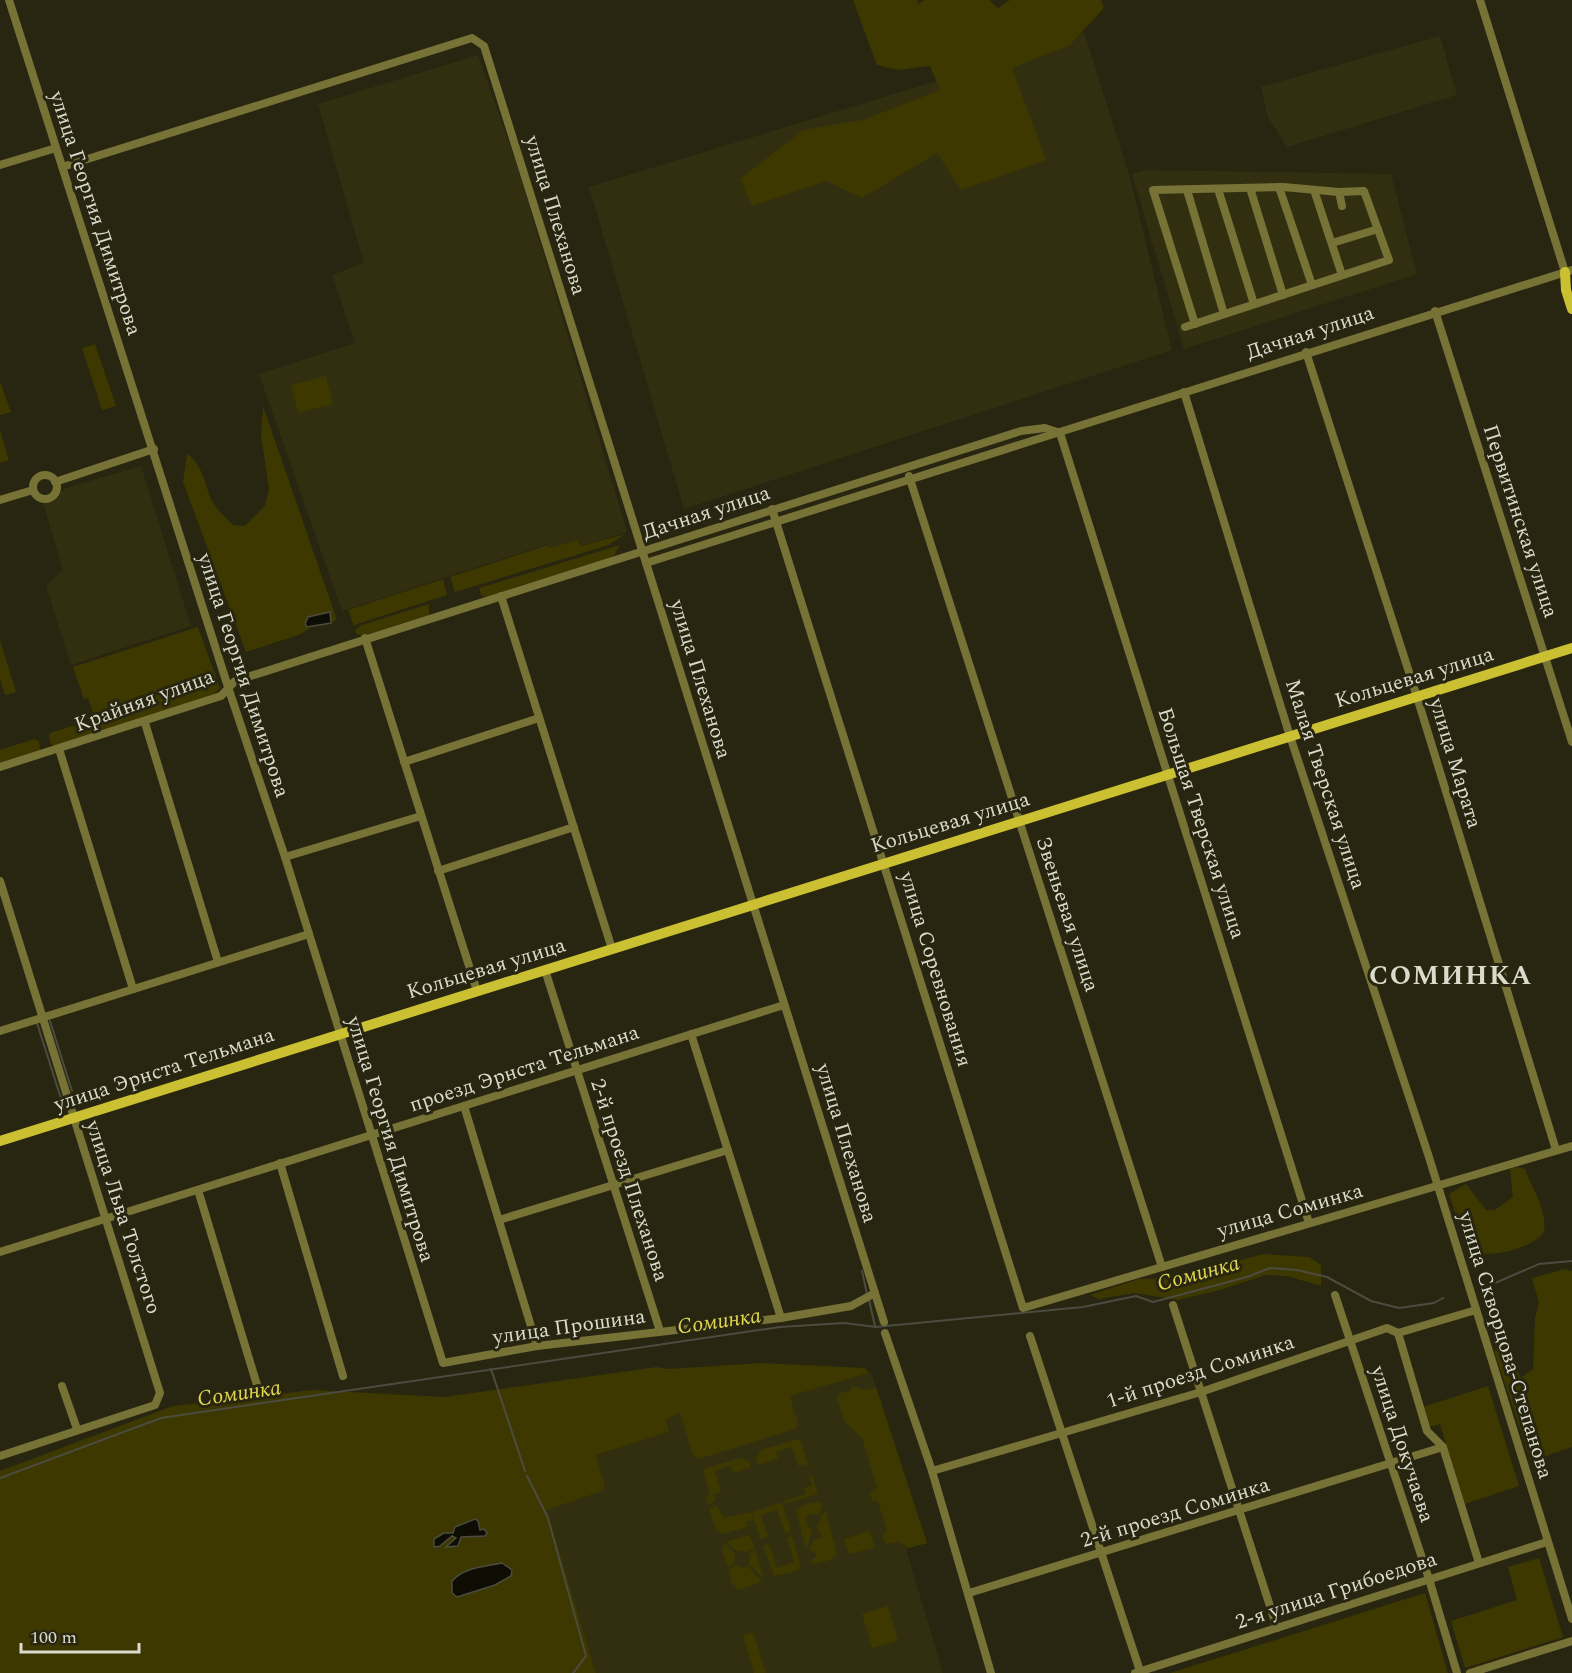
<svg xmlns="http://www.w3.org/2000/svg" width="1572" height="1673" font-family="Spectral,serif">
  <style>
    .built { fill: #312f10 }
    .green { fill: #3c3800 }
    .water { fill: #0e0d03; stroke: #4c4b40; stroke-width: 1.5 }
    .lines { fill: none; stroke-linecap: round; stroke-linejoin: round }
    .stream { stroke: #4c4b40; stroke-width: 2 }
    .minor { stroke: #777337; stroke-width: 8 }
    .major { stroke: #cbc031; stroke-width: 10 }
    .labels { text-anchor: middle; stroke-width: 6; stroke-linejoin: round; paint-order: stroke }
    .street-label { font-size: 21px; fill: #dbdbcd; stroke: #282610 }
    .water-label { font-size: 22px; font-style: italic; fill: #dfd54f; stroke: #282610 }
    .district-label { font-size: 27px; font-weight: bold; letter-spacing: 1.5px; fill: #dbdbcd; stroke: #282610 }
  </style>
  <rect width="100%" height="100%" fill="#282610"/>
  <g class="built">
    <path d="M1084,32L1130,178L1172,350L684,509L589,187L1019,56Z"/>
    <path d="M1440,36L1457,95L1287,147L1268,118L1261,87Z"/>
    <path d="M478,55L515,160L627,532L581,546L578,540L550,548L548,544L342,611L259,374L355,343L332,275L364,263L318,104Z"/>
    <path d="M1145,170L1391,174L1417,274L1184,349L1132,174Z"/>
    <path d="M141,466L191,626L71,665L46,586L63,570L43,503L66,488Z"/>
    <path d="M871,1372L927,1543L906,1549L943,1673H596L547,1510L603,1491L605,1485L596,1455L669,1432L666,1420L681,1413L790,1396Z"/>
  </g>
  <g class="green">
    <path d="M853,0H917L918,4L925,0H989L998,8L1010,0H1101L1104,8L1070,45L1012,68L1046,160L961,190L937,153L862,198L826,181L752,206L740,179L803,130L863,120L940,90L930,66L898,70L877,65Z"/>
    <path d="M95,344L116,406L102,410L82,348Z"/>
    <path d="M326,376L333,404L298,413L291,385Z"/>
    <path d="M0,381L11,412L0,415Z"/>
    <path d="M263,406L337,620L331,623L330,612L308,617L307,627L310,628L301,634L246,652L183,482L187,454C206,467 204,490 216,507C221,514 227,519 233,525L245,526L265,506L269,489L261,436Z"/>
    <path d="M0,431L9,460L0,463Z"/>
    <path d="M625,534L609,545L455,592L450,577L548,545L550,548L577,540L581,546Z"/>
    <path d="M620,545L613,557L485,597L481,595L479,588Z"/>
    <path d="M443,579L447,595L357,624L354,627L348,610Z"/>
    <path d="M429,604V615L362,636L356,633L355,630L362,625Z"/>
    <path d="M198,627L220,688L212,696L54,746L50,743L49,734L53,732L95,719L88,698L84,699L73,667Z"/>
    <path d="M0,640L16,692L5,695L0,679Z"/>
    <path d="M34,739L39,741L40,750L0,763V750Z"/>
    <path d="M1517,1167L1525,1169C1531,1186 1548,1212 1544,1231C1540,1246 1485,1261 1473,1250C1461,1237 1455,1210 1449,1194L1466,1184L1486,1210H1495L1513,1197L1510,1169Z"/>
    <path d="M1263,1254L1309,1257L1321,1265V1286L1287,1276L1266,1275L1220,1290L1178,1300L1135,1293L1098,1299L1090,1295L1139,1279L1174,1278Z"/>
    <path d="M1565,1269L1572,1271V1447L1531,1461L1494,1351L1507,1347L1521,1378L1533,1369L1535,1318L1539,1303L1532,1278Z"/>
    <path d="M762,1363L865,1368L869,1373L790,1396L798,1425L795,1429L699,1459L693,1456L680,1413L666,1420L669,1432L596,1455L605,1485L603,1491L547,1510L596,1673H0V1471L173,1406L313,1390L444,1397L657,1367L668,1369Z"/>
    <path d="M851,1386L866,1390L876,1387L927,1543L910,1548L899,1542L887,1544L884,1541L883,1534L887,1531L878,1501H872L870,1493L877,1488L862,1438L845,1422L837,1399L841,1391L844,1393L852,1390Z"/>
    <path d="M1488,1386L1519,1486L1465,1504L1440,1424L1429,1427L1423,1407Z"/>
    <path d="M797,1439L801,1441L810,1471L806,1464L798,1466L792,1447L776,1452L778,1459L758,1465L756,1459L761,1450Z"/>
    <path d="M740,1458L749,1461L751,1467L733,1473L731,1466L715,1471L721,1492L714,1494L716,1500L708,1505L706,1498L710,1494L703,1469Z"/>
    <path d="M809,1476H812L818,1494L785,1504L784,1501L806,1494L804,1488L812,1485Z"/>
    <path d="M782,1502L791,1531L785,1533L777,1510L761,1515L768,1537L760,1539L752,1512Z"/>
    <path d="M819,1502L823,1504L819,1514H810L805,1518L812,1533L806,1550L796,1510L808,1503Z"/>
    <path d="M717,1506L724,1518L751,1512L753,1520L746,1522L747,1527L723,1534L716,1529L709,1509Z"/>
    <path d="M825,1509L837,1554L831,1560L814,1564L810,1561L817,1556L814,1551H809L813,1541L822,1537L817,1527Z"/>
    <path d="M870,1531L875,1548L849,1554L844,1539Z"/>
    <path d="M749,1535L755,1547L748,1552L737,1551L726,1542Z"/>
    <path d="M792,1536L801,1566L796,1571L774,1576L763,1546L769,1544L777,1568L794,1562L787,1538Z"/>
    <path d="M725,1543L735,1554L734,1563L728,1567L722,1550Z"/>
    <path d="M755,1549L763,1575V1578L749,1564L750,1554Z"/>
    <path d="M1539,1558L1563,1637L1465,1668L1451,1621L1517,1600L1508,1567Z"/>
    <path d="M735,1565L743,1568L748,1566L762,1582L738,1590L732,1583L729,1570Z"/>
    <path d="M1425,1593L1448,1673H1170Z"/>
    <path d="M888,1606L898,1641L872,1648L862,1614Z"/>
    <path d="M753,1632L766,1673H754L743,1635Z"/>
  </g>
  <g class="water">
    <path d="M330,612L331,623L307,627L305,624L308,617Z"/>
    <path d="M475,1519L478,1521L480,1530L484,1529L487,1533L485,1536L461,1537L458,1546L446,1547L456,1538L452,1536L440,1546L434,1547V1539L444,1533H453L455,1527Z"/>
    <path d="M502,1563L512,1570L511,1576L495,1585L457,1597L452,1593V1581C464,1567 484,1567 502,1563Z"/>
  </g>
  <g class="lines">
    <g class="stream">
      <path d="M50,1021L72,1091"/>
      <path d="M37,1023L64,1108"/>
      <path d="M862,1271L867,1294"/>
      <path d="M1488,1286L1539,1264L1572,1261"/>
      <path d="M869,1300L875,1326"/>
      <path d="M491,1369L525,1471"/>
      <path d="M527,1476L548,1518L586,1656L573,1673"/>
      <path d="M0,1478L161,1418L780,1327L844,1323L876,1327L1083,1307L1136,1296L1153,1302L1247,1277L1270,1268L1297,1270L1327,1277L1371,1301L1399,1308L1434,1303L1443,1298"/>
    </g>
    <g class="minor">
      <path d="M9,0L229,690L285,857L443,1363L537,1346L781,1318L851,1306L875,1293"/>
      <path d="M1480,0L1565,272"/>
      <path d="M0,165L56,148"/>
      <path d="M62,167L472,38L484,46L884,1322"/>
      <path d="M1279,187L1312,285"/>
      <path d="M1250,188L1283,295"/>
      <path d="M1218,189L1254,304"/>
      <path d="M1187,190L1224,314"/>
      <path d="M1314,190L1342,275"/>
      <path d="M1332,243L1378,229"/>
      <path d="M1435,311L1572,742"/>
      <path d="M1195,324L1153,190L1283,187L1339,192"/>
      <path d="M1185,327L1389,260L1364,191L1339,192L1342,206"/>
      <path d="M1306,352L1417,697L1556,1150"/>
      <path d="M1184,392L1288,730L1428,1154L1572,1619"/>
      <path d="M1060,433L1309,1223"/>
      <circle cx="45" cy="487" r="12"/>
      <path d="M909,476L1162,1267"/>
      <path d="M55,482L154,449"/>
      <path d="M0,500L33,490"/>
      <path d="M772,509L1023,1308L1572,1146"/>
      <path d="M646,563L1572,270"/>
      <path d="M501,596L612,949"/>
      <path d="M365,638L477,991"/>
      <path d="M145,723L218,962"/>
      <path d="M59,749L133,989"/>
      <path d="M404,762L539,718"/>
      <path d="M0,767L221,696L235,681L1021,431L1045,428L1060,433"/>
      <path d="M285,857L421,816"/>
      <path d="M438,871L574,827"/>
      <path d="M0,881L160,1393L155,1405L0,1456"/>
      <path d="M545,970L660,1331"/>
      <path d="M0,1031L309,934"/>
      <path d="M691,1034L781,1318"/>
      <path d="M464,1106L537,1346"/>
      <path d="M280,1163L343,1376"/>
      <path d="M198,1190L257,1385"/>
      <path d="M499,1220L728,1150"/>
      <path d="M0,1252L784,1005"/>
      <path d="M1335,1295L1429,1579L1457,1673"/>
      <path d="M1173,1305L1277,1628"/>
      <path d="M885,1333L932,1471L991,1673"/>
      <path d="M1398,1333L1427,1431L1443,1447L1479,1563"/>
      <path d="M1030,1336L1140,1671"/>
      <path d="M62,1386L77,1429"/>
      <path d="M932,1471L1201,1392L1387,1328L1398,1333L1476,1310"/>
      <path d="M969,1593L1443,1447"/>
      <path d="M1135,1673L1547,1542"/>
      <path d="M1470,1673L1572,1641"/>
    </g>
    <g class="major">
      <path d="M1565,272L1566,290L1572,309"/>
      <path d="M0,1141L1572,648"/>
    </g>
  </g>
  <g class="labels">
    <g class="street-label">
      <text transform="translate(96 213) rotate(72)" y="7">улица Георгия Димитрова</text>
      <text transform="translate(556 215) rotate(73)" y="7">улица Плеханова</text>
      <text transform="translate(1310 332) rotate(-18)" y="7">Дачная улица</text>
      <text transform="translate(706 512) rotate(-18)" y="7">Дачная улица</text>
      <text transform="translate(1521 521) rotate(72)" y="7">Первитинская улица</text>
      <text transform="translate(244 675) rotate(72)" y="7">улица Георгия Димитрова</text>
      <text transform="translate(1414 677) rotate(-17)" y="7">Кольцевая улица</text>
      <text transform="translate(701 679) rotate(73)" y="7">улица Плеханова</text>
      <text transform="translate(144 700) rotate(-20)" y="7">Крайняя улица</text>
      <text transform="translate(1456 763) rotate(73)" y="7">улица Марата</text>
      <text transform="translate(1326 784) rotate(72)" y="7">Малая Тверская улица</text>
      <text transform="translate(950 822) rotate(-17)" y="7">Кольцевая улица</text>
      <text transform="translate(1202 823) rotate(72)" y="7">Большая Тверская улица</text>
      <text transform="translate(1068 914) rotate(72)" y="7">Звеньевая улица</text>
      <text transform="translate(486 968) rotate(-17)" y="7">Кольцевая улица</text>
      <text transform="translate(936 969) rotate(73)" y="7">улица Соревнования</text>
      <text transform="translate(524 1068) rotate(-18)" y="7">проезд Эрнста Тельмана</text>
      <text transform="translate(164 1069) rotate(-18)" y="7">улица Эрнста Тельмана</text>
      <text transform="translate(391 1139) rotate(73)" y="7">улица Георгия Димитрова</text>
      <text transform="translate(847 1143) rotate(73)" y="7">улица Плеханова</text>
      <text transform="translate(630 1180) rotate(72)" y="7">2-й проезд Плеханова</text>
      <text transform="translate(1290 1210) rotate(-16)" y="7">улица Соминка</text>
      <text transform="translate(124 1217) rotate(72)" y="7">улица Льва Толстого</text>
      <text transform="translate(569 1326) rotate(-8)" y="7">улица Прошина</text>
      <text transform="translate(1506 1345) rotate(73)" y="7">улица Скворцова-Степанова</text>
      <text transform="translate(1200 1371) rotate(-18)" y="7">1-й проезд Соминка</text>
      <text transform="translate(1403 1444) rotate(72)" y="7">улица Докучаева</text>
      <text transform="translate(1175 1512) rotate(-17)" y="7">2-й проезд Соминка</text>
      <text transform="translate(1336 1590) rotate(-18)" y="7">2-я улица Грибоедова</text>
    </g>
    <g class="water-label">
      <text transform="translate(1198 1272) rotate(-15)" y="8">Соминка</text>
      <text transform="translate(719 1320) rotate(-8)" y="8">Соминка</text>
      <text transform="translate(239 1392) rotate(-8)" y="8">Соминка</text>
    </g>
    <g class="district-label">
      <text x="1451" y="984">СОМИНКА</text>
    </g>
  </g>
  <path d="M21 1643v9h118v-9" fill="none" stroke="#dbdbcd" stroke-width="3"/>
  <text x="30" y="1643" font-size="18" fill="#dbdbcd" stroke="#282610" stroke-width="4.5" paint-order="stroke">100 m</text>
</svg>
